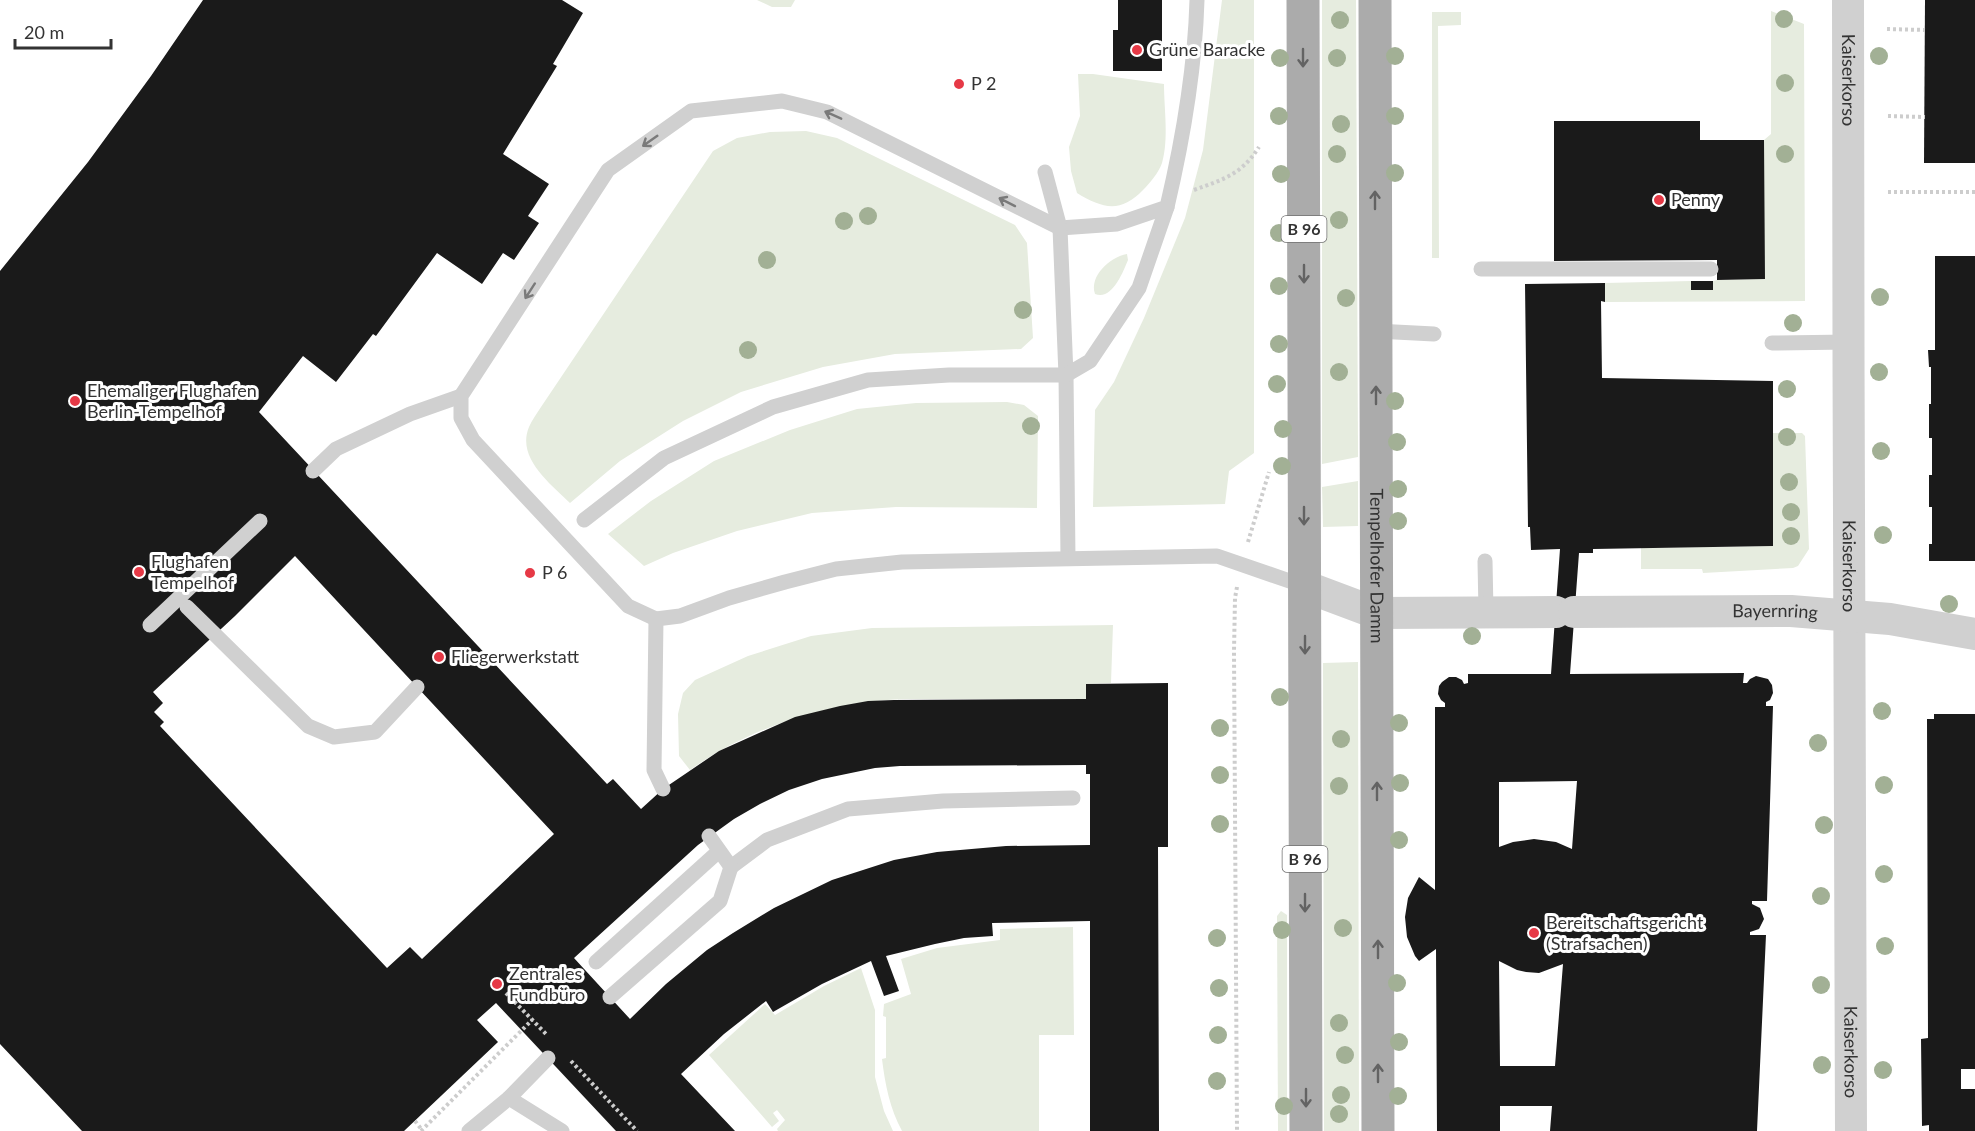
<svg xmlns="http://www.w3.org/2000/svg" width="1975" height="1131" font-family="Lato,sans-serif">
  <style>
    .green { fill: #e6ecdf }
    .building { fill: #1a1a1a; fill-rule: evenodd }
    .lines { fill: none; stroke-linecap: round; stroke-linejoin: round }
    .path { stroke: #cdcdcd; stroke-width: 4; stroke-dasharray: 3 3; stroke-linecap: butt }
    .lane { stroke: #d0d0d0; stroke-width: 15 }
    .street { stroke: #d0d0d0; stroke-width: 32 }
    .primary { stroke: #ababab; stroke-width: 33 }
    .tree { fill: #a2b095 }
    .oneway { stroke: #636363 }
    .oneway2 { stroke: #7a7a7a }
    .poi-dot { fill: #e63946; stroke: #fff; stroke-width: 2 }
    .labels { text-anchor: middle; stroke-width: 6; stroke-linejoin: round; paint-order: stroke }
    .shield { fill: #fff; stroke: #707070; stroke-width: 1.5 }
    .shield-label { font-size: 16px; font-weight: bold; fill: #333 }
    .poi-label { font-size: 18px; fill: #333; stroke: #fff; text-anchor: start }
    .street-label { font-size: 18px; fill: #333; stroke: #fff }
  </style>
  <rect width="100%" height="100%" fill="#fff"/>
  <g class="green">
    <path d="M757,0H795L791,7H772Z"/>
    <path d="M1222,0H1254V453L1229,471L1225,504L1093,507L1095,410L1114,382L1144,318L1185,218L1203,150Z"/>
    <path d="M1322,0H1356L1358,457L1322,464Z"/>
    <path d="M1771,11L1804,24L1805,301L1605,302V283L1691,281L1692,290H1713V281L1717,280L1764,279V140L1771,134Z"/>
    <path d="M1432,12H1461V25L1438,26L1439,258H1432Z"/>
    <path d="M1078,74H1093L1164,84C1164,109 1169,139 1162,163C1159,172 1150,183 1143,190C1121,213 1103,209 1077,193L1071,171L1069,147L1080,116Z"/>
    <path d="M806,131L837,138L1015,225L1027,243L1033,338L1021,349L895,354L823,367L741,392L683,421L620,461L570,503C551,484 516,458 529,427C532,420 537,413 541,407L713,151L737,138L770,132Z"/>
    <path d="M1127,254L1128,260C1123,272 1112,301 1095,294C1089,276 1110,257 1127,254Z"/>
    <path d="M1007,402L1024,405L1038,416L1037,508L896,507L812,513L737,531L673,553L644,566L608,534L651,501L714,461L790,430L857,409L916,403Z"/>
    <path d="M1772,433H1802L1805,436L1809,549L1798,566L1793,568L1703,573L1702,569H1641V548L1773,546Z"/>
    <path d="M1358,481V526L1323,527L1322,487Z"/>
    <path d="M1113,625L1111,683L1086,684V699C1041,699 995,699 949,699C922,699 894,698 867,702C804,711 742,733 690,770L679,756L678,714L683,693L695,680L748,656L811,636L872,628Z"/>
    <path d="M1358,662L1359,1131H1324L1323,663Z"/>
    <path d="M1281,911L1287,915V1131H1278L1277,916Z"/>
    <path d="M1073,927L1074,1035H1039V1131H902C890,1109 885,1084 882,1059L886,1058V1017L883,1016L884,1004L911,994L901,959L937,948L1000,940V929Z"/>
    <path d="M861,968L875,1010V1077L884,1111L893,1131H778L777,1129L785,1120L777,1110L773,1113L779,1121L772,1127L709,1055L765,1004L775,1015L824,986Z"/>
  </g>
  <g class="building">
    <path d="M203,0H562L583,13L553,64L557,66L503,154L549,184L528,216L539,223L514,260L503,253L482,284L437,253L376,336L373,334L336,382L303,356L259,412L607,784L613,779L641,809L663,789L719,751L795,717L840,706L868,701L894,700L1086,699V684L1168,683V847H1158L1159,1131H1090V921L992,923L993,936L964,938L935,944L886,956L899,991L884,996L871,961L822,984L773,1012L766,1001L724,1034L681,1074L735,1131H616L496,1003L477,1020L498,1042L404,1131H82L0,1044V271L88,162L151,76ZM295,556L554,834L422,959L410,947L387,968L160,726L164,722L154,712L163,703L153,692L235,616ZM1086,765V774H1090V845L1006,846L937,852L894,860L832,880L774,908L733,933L707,950L666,984L630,1019L574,958L698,845L734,819L760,804L789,790L822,779L875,768L900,766Z"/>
    <path d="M1118,0H1162V71H1113V30H1118Z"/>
    <path d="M1925,0H1975V163H1924Z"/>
    <path d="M1554,121H1700V140H1764L1765,279L1717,280V260L1554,261Z"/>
    <path d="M1935,256H1975V561H1929V544H1932V507H1929V475H1932V438H1929V404H1931V367H1929L1928,350H1935Z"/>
    <rect x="1691" y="281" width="22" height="9"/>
    <path d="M1605,283V302L1601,301L1602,378L1773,381V546L1593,549V553H1579L1570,674L1744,673L1743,683H1747L1750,679L1756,676L1768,679L1772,685L1773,693L1770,700L1766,702V706H1773L1767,901H1752V904L1760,908L1764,919L1759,929L1750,932V935H1766L1757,1131H1550L1552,1106H1500V1131H1437L1436,949L1419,961L1415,956L1407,937L1405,917L1408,898L1419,877L1435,890V707H1445V703L1441,700L1438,694L1439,686L1442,682L1449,677H1456L1462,680L1464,684L1468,683V674H1551L1560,549L1531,550L1530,527H1528L1525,284ZM1577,781L1572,849L1556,842L1534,839L1513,842L1499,847V782ZM1499,961L1517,970L1526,972L1539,973L1563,964L1555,1066H1500Z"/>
    <path d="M1934,714H1975V1069H1961V1089H1975V1131H1929V1125L1922,1126L1921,1039L1928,1038L1927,719H1934Z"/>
  </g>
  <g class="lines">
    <g class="path">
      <path d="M1887,29L1925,30"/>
      <path d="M1888,116L1925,117"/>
      <path d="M1194,190C1224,179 1241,175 1259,147"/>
      <path d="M1888,192H1975"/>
      <path d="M1248,542L1269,472"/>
      <path d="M1237,587L1235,598L1234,652L1237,1131"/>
      <path d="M506,993L547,1035"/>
      <path d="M571,1061L637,1131"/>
      <path d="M415,1121L422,1130"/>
      <path d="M421,1131L532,1020"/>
    </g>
    <g class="lane">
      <path d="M1045,172L1060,228L1066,375L1068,558"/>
      <path d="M1060,228L1117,224L1167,207C1183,139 1195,69 1197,0"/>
      <path d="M1481,269H1711"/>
      <path d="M1376,331L1434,334"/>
      <path d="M1772,343L1849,342"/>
      <path d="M313,471L336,449L410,414L461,396"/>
      <path d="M584,520L664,458L773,407L868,380L949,375H1066L1090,361L1139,288L1167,207"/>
      <path d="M1485,561L1486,612"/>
      <path d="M187,607L308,726L334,737L375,732L417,687"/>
      <path d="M656,619L628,606L473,440L461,418V396L608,170L691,111L782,101L827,112L1060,228"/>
      <path d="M150,625L260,521"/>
      <path d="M663,789L654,770L656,619L680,616L729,598L785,582L836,569L902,562L1217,556L1304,586"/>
      <path d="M709,836L731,867L767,840L848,809L943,801L1073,798"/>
      <path d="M596,962L719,851"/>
      <path d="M610,997L720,901L731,867"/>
      <path d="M509,1098L548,1058"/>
      <path d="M469,1131L509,1098L562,1131"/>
    </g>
    <g class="street">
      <path id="s1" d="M1848,0C1849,377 1848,754 1851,1131"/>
      <path d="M1304,586L1376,613L1556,612"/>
      <path id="s2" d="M1574,612L1791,611L1890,619L1975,634"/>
    </g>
    <g class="primary">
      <path d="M1303,0L1306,1131"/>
      <path id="s3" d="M1375,0L1378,1131"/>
    </g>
  </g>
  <g class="tree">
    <circle cx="1784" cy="19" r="9"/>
    <circle cx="1340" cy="20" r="9"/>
    <circle cx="1395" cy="56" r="9"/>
    <circle cx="1879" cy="56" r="9"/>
    <circle cx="1280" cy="58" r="9"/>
    <circle cx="1337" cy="58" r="9"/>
    <circle cx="1785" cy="83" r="9"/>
    <circle cx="1279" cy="116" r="9"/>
    <circle cx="1395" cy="116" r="9"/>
    <circle cx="1341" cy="124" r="9"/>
    <circle cx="1337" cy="154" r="9"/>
    <circle cx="1785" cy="154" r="9"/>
    <circle cx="1395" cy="173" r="9"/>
    <circle cx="1281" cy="174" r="9"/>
    <circle cx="868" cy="216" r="9"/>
    <circle cx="1339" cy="220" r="9"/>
    <circle cx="844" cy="221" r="9"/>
    <circle cx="1279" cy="233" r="9"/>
    <circle cx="767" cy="260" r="9"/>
    <circle cx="1279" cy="286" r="9"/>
    <circle cx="1880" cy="297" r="9"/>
    <circle cx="1346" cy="298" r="9"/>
    <circle cx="1023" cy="310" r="9"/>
    <circle cx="1793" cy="323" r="9"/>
    <circle cx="1279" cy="344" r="9"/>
    <circle cx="748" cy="350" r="9"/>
    <circle cx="1339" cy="372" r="9"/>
    <circle cx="1879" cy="372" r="9"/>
    <circle cx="1277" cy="384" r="9"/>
    <circle cx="1787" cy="389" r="9"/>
    <circle cx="1395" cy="401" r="9"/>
    <circle cx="1031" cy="426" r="9"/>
    <circle cx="1283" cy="429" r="9"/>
    <circle cx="1787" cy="437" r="9"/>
    <circle cx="1397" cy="442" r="9"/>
    <circle cx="1881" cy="451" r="9"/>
    <circle cx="1282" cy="466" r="9"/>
    <circle cx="1789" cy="482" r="9"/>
    <circle cx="1398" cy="489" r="9"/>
    <circle cx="1791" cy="512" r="9"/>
    <circle cx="1398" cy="521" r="9"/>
    <circle cx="1883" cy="535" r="9"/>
    <circle cx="1791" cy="536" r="9"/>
    <circle cx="1949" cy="604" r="9"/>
    <circle cx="1472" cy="636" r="9"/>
    <circle cx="1280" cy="697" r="9"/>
    <circle cx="1882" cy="711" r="9"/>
    <circle cx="1399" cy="723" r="9"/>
    <circle cx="1220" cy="728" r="9"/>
    <circle cx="1341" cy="739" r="9"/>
    <circle cx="1818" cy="743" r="9"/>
    <circle cx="1220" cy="775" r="9"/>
    <circle cx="1400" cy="783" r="9"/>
    <circle cx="1884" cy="785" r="9"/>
    <circle cx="1339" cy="786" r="9"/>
    <circle cx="1220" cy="824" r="9"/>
    <circle cx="1824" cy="825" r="9"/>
    <circle cx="1399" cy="840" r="9"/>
    <circle cx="1884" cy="874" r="9"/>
    <circle cx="1821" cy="896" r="9"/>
    <circle cx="1343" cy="928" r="9"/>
    <circle cx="1282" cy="930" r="9"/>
    <circle cx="1217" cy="938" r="9"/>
    <circle cx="1885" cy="946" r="9"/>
    <circle cx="1397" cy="983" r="9"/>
    <circle cx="1821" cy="985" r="9"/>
    <circle cx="1219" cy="988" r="9"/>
    <circle cx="1339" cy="1023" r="9"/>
    <circle cx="1218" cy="1035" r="9"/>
    <circle cx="1399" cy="1042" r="9"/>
    <circle cx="1345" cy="1055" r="9"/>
    <circle cx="1822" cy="1065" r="9"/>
    <circle cx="1883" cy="1070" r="9"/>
    <circle cx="1217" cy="1081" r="9"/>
    <circle cx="1341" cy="1095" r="9"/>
    <circle cx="1398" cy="1096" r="9"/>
    <circle cx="1284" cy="1106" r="9"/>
    <circle cx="1339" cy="1114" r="9"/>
  </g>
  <defs><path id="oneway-shaft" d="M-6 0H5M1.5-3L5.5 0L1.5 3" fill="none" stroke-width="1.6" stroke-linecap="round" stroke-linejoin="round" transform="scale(1.5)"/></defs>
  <g class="oneway">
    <use href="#oneway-shaft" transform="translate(1303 58) rotate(90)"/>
    <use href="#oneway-shaft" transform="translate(1375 200) rotate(-90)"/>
    <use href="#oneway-shaft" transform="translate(1304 274) rotate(90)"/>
    <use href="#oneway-shaft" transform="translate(1376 395) rotate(-90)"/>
    <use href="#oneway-shaft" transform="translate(1304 516) rotate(90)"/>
    <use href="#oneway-shaft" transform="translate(1305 645) rotate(90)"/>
    <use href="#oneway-shaft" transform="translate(1377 791) rotate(-90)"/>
    <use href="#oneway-shaft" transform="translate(1305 903) rotate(90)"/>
    <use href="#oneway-shaft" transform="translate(1378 949) rotate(-90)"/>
    <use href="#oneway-shaft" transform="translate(1378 1073) rotate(-90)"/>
    <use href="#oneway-shaft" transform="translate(1306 1098) rotate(90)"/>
  </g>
  <g class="oneway2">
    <use href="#oneway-shaft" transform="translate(833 115) rotate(-156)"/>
    <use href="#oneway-shaft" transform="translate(650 141) rotate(145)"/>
    <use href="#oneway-shaft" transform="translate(1007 202) rotate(-153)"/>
    <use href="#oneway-shaft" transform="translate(530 291) rotate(123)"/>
  </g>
  <g class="poi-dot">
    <circle cx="1137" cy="50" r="6"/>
    <circle cx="959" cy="84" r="6"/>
    <circle cx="1659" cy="200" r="6"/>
    <circle cx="75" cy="401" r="6"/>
    <circle cx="139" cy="572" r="6"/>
    <circle cx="530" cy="573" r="6"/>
    <circle cx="439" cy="657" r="6"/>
    <circle cx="1534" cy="933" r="6"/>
    <circle cx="497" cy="984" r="6"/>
  </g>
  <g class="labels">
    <g class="shield">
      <rect x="1281.5" y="216" width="45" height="26" rx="4.5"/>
      <rect x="1282.5" y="846" width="45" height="26" rx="4.5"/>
    </g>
    <g class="shield-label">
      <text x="1304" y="235">B 96</text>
      <text x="1305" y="865">B 96</text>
    </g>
    <g class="poi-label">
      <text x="1149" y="56">Grüne Baracke</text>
      <text x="971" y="90">P 2</text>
      <text x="1671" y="206">Penny</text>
      <text x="87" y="397">Ehemaliger Flughafen<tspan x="87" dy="21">Berlin-Tempelhof</tspan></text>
      <text x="151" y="568">Flughafen<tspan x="151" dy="21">Tempelhof</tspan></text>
      <text x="542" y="579">P 6</text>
      <text x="451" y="663">Fliegerwerkstatt</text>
      <text x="1546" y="929">Bereitschaftsgericht<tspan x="1546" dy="21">(Strafsachen)</tspan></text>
      <text x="509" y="980">Zentrales<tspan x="509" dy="21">Fundbüro</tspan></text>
    </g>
    <g class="street-label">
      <text dy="6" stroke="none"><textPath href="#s1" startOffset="80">Kaiserkorso</textPath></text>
      <text dy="6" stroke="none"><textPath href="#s3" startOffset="566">Tempelhofer Damm</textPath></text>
      <text dy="6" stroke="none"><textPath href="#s1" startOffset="566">Kaiserkorso</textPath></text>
      <text dy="6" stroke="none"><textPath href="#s2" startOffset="201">Bayernring</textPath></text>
      <text dy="6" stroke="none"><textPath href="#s1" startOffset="1052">Kaiserkorso</textPath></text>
    </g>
  </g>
  <path d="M15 39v9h96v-9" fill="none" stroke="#333333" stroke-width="3"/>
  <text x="24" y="39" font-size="18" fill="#333333" stroke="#ffffff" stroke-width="4.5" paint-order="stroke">20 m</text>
</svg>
